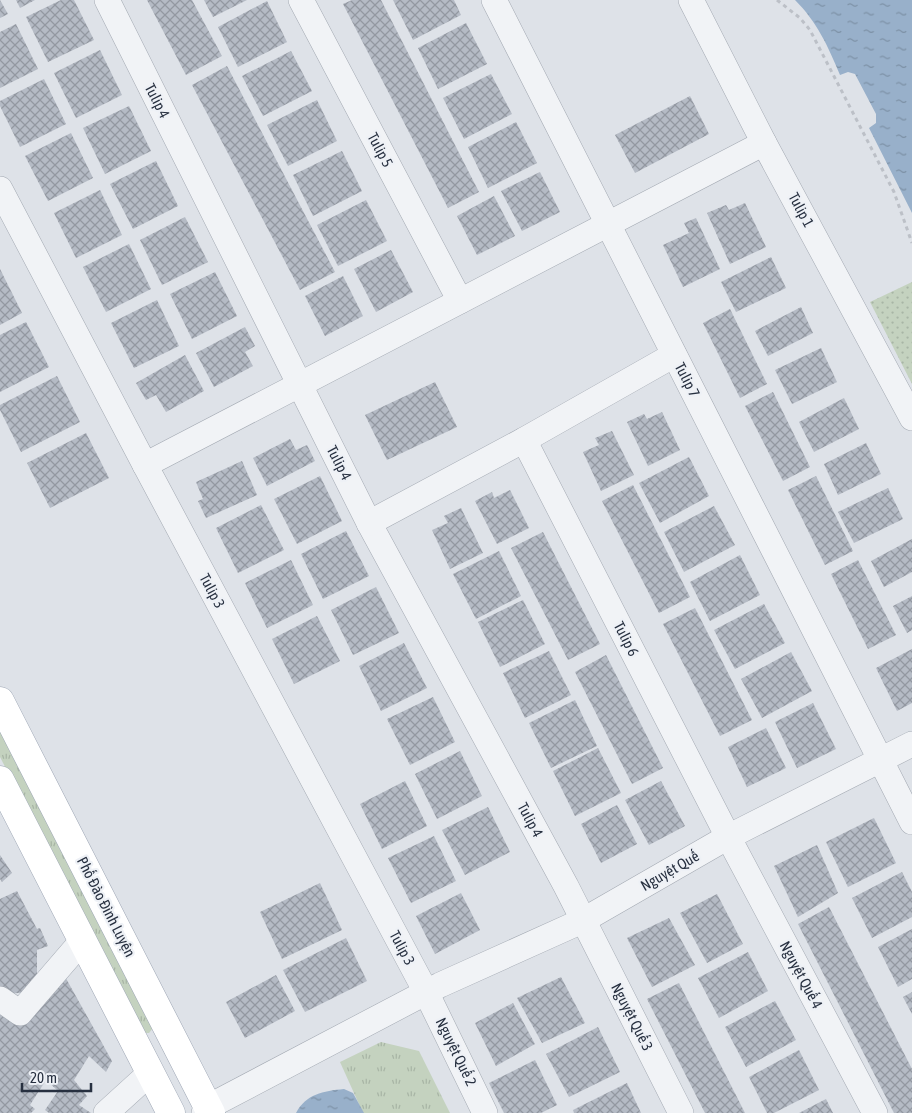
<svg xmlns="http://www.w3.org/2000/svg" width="912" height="1113" font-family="'Asap Condensed',sans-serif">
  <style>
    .grass { fill: url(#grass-tufts) }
    .park { fill: url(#park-dots) }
    .water { fill: url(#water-ripples) }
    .building { fill: url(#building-cross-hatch) }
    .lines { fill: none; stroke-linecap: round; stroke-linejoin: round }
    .minor-casing { stroke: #a3a9b2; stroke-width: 26 }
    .major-casing { stroke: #9da6b4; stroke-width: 29 }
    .path { stroke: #bcc0c7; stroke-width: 3; stroke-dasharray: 4 4; stroke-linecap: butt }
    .minor { stroke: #f1f3f6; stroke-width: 25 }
    .major { stroke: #fff; stroke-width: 28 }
    .labels { text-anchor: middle; stroke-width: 4.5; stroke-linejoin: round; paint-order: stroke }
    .street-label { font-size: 15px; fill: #273040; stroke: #eef1f6 }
  </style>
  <defs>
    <pattern id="grass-tufts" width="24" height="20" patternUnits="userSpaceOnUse" patternTransform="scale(1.25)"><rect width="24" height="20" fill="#c4d2bf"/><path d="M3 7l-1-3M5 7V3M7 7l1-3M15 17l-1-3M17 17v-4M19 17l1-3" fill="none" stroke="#a8b5a5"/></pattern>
    <pattern id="park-dots" width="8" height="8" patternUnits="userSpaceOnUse" patternTransform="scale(1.25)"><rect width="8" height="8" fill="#c4d2bf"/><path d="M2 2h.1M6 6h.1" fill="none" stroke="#a8b5a5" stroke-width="1.8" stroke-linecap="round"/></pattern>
    <pattern id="water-ripples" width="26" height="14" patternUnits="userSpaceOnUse" patternTransform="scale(1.25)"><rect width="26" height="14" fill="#98b0ca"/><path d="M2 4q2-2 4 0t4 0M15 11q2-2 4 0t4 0" fill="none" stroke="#7c90a5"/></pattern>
    <pattern id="building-cross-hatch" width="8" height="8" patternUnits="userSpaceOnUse" patternTransform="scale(1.25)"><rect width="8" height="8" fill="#b5bbc5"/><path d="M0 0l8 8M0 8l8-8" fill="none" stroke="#9398a1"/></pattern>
  </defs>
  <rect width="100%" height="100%" fill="#dee2e8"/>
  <g class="grass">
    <path d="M0,724L153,1028L149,1033H144L140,1029L0,757Z"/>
    <path d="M381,1042L419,1051L450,1113H363L340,1062Z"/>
  </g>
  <path class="park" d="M912,282V384L870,302Z"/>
  <g class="water">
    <path d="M795,0H912V213L869,128L876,123V114L855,74L848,72L840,75C828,46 817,22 795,0Z"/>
    <path d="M344,1089L353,1093L364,1113H296C306,1094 323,1091 344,1089Z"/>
  </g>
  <g class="building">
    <path d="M0,0L8,14L0,18Z"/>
    <path d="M16,0H35L20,8Z"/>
    <path d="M61,0H74L94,40L48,62L26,17Z"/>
    <path d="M147,0H192L222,56L186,75Z"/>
    <path d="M204,0H247L213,17Z"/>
    <path d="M352,0H381L479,192L448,208L343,4Z"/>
    <path d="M393,0H454L461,15L413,40Z"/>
    <path d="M267,1L287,42L238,67L218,27Z"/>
    <path d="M466,23L487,64L438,89L418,48Z"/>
    <path d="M16,24L38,69L0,88V32Z"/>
    <path d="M100,50L122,95L76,118L54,73Z"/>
    <path d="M291,51L312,91L263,116L242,76Z"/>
    <path d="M227,66L335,272L300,290L192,85Z"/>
    <path d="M491,74L512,114L464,139L443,98Z"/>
    <path d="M44,79L66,124L20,147L0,106V101Z"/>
    <path d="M690,96L709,134L635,173L615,135Z"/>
    <path d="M317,100L337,141L288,166L267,125Z"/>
    <path d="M129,106L151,151L105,174L83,128Z"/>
    <path d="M516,122L537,163L488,188L468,147Z"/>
    <path d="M71,133L93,178L48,201L25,156Z"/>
    <path d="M342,151L362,191L313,216L293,175Z"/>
    <path d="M156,161L178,206L133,229L110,184Z"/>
    <path d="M540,172L560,212L522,231L501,191Z"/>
    <path d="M100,190L122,235L76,258L54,213Z"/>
    <path d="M494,196L515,236L477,255L457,216Z"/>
    <path d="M366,200L387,241L338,266L317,225Z"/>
    <path d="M745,203L766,247L730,264L707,213L726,205L729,210Z"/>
    <path d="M185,217L208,262L162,285L140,240Z"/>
    <path d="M696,218L720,269L683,287L663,245L689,233L684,223Z"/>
    <path d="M129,244L151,289L106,312L83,267Z"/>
    <path d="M391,250L413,292L376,312L354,269Z"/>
    <path d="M771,257L786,288L736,312L721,282Z"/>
    <path d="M0,269L22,313L0,325Z"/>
    <path d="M215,272L237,316L192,339L170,294Z"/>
    <path d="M343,276L363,316L325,336L305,296Z"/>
    <path d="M157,300L179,346L134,368L111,323Z"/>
    <path d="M801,307L813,333L768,356L755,331Z"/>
    <path d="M730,309L767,384L740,398L703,323Z"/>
    <path d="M26,322L49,367L0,392V335Z"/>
    <path d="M245,327L255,346L245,352L253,366L214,387L196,353Z"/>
    <path d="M821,348L837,382L792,404L775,370Z"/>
    <path d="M185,355L204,391L166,412L156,395L146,400L136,383Z"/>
    <path d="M57,376L80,422L21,452L0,410V405Z"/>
    <path d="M435,382L457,427L387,460L365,415Z"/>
    <path d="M773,392L810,467L783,481L745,406Z"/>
    <path d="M844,398L859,429L814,452L799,422Z"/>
    <path d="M662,412L680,450L648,466L627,422L644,414L647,419Z"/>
    <path d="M612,431L634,475L601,491L583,452L599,445L595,438Z"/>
    <path d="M86,433L109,478L50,508L27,463Z"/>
    <path d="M290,439L296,450L307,445L315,461L267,486L253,458Z"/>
    <path d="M866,443L881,474L838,495L824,464Z"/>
    <path d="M689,457L709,496L660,523L639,483Z"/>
    <path d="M242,461L257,495L206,518L198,501L203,499L196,482Z"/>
    <path d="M320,476L342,521L297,544L274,499Z"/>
    <path d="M816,476L853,551L825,565L788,490Z"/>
    <path d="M633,485L690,597L659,613L602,501Z"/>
    <path d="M888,488L903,519L854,543L838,512Z"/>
    <path d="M510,490L529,528L497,544L475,501L492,492L494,498Z"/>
    <path d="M261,505L284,550L238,573L216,528Z"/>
    <path d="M714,506L735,545L684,572L664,532Z"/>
    <path d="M461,508L483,553L450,569L432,530L448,523L444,516Z"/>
    <path d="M346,531L369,576L323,599L301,554Z"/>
    <path d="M543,532L600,644L568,660L511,548Z"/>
    <path d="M912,539V572L884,587L871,561Z"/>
    <path d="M499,551L521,596L476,619L453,574Z"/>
    <path d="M740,555L760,595L710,621L690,582Z"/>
    <path d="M291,560L313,605L267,628L245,583Z"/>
    <path d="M858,560L896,635L868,649L831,574Z"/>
    <path d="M376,587L399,633L353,655L331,610Z"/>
    <path d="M912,596V630L907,633L893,606Z"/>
    <path d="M523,600L545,644L500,667L478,622Z"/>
    <path d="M764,604L785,643L735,669L714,630Z"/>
    <path d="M695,608L752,720L720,736L663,624Z"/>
    <path d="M317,616L340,661L294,684L272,639Z"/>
    <path d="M404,643L427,688L381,711L359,666Z"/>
    <path d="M912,649V703L897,711L876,668Z"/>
    <path d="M549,651L571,695L525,718L503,673Z"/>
    <path d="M791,652L812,691L762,718L741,679Z"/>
    <path d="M606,655L663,768L632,784L575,672Z"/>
    <path d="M433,697L455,742L410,765L387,719Z"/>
    <path d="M575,700L597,746L551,768L529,723Z"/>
    <path d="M813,703L836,749L797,768L775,722Z"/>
    <path d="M766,728L786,768L747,787L728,747Z"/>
    <path d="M598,748L621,793L575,816L553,771Z"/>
    <path d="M460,751L482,796L437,819L415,774Z"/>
    <path d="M405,781L427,826L382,849L360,804Z"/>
    <path d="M661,781L685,826L649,845L625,800Z"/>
    <path d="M617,805L637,844L601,863L581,824Z"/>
    <path d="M488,807L510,852L465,875L442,830Z"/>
    <path d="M874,818L896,863L848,887L826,842Z"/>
    <path d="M434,836L456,881L411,903L388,858Z"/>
    <path d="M817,845L838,893L798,917L774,866Z"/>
    <path d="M0,855L12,873L2,882L0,879Z"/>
    <path d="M902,872L912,892V917L872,938L852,898Z"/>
    <path d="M320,883L342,930L282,959L260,912Z"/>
    <path d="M17,891L37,929L40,928L48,946L37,950V992L0,994V899Z"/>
    <path d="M461,893L480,930L435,954L416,916Z"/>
    <path d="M717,894L743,944L707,963L680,913Z"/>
    <path d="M829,907L912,1069V1113H894L798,924Z"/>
    <path d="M669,918L695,965L652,987L627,938Z"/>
    <path d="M912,929V979L898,987L878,947Z"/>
    <path d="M346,938L367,981L305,1012L283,970Z"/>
    <path d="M748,952L768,991L719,1018L698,978Z"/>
    <path d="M63,973L112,1061L106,1072L89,1056L74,1080L87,1096L79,1105L91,1113H49L45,1110L58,1091L46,1080L30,1105L35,1109L31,1113H0V1008Z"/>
    <path d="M276,975L295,1011L245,1038L226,1002Z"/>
    <path d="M561,977L585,1023L542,1043L517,998Z"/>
    <path d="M679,983L745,1113H705L647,999Z"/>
    <path d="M912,992V1014L903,997Z"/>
    <path d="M775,1001L796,1040L746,1067L725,1027Z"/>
    <path d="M513,1003L535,1044L496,1066L475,1023Z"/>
    <path d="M598,1027L620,1072L569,1097L546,1054Z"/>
    <path d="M799,1050L819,1090L774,1113H767L749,1077Z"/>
    <path d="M535,1060L557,1105L541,1113H504L489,1083Z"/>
    <path d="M627,1083L641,1113H574L573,1110Z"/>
    <path d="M826,1099L833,1113H799Z"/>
  </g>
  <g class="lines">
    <defs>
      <g id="minor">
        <path d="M107,0L369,523L566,886L681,1113"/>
        <path d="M301,0L460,301"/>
        <path d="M494,0L912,822"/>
        <path d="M691,0L764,143L912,418"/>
        <path d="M0,189L145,465L426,992L485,1113"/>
        <path d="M524,440L725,831L875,1113"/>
        <path d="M145,465L764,143"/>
        <path d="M369,523L524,440L674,355"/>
        <path d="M0,999L20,1013L82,941"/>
        <path d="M106,1113L150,1073"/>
        <path d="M204,1113L208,1107L440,985L582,921L728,837L912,744"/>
      </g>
      <g id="major">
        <path d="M0,701L211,1113"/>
        <path d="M0,780L171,1113"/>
      </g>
    </defs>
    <use href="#minor" class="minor-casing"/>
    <use href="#major" class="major-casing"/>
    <path class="path" d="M777,0L800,18L810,30L894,192L912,243"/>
    <use href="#minor" class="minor"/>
    <use href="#major" class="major"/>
  </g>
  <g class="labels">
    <g class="street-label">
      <text transform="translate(157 101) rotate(63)" y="5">Tulip 4</text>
      <text transform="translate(380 150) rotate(62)" y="5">Tulip 5</text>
      <text transform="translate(801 210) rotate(62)" y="5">Tulip 1</text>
      <text transform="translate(687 380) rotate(63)" y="5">Tulip 7</text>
      <text transform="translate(339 463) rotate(63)" y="5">Tulip 4</text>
      <text transform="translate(212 591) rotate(62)" y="5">Tulip 3</text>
      <text transform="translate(626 639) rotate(63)" y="5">Tulip 6</text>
      <text transform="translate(530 820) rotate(62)" y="5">Tulip 4</text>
      <text transform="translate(670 871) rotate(-30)" y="5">Nguyệt Quế</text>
      <text transform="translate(106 907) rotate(63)" y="5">Phố Đào Đình Luyện</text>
      <text transform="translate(402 948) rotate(62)" y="5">Tulip 3</text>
      <text transform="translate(801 975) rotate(62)" y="5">Nguyệt Quế 4</text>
      <text transform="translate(632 1017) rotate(63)" y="5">Nguyệt Quế 3</text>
      <text transform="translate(456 1052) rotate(64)" y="5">Nguyệt Quế 2</text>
    </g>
  </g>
  <path d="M22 1083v8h69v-8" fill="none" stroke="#273040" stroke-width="2.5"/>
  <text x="30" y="1083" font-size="15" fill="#273040" stroke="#eef1f6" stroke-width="4" paint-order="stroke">20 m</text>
</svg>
